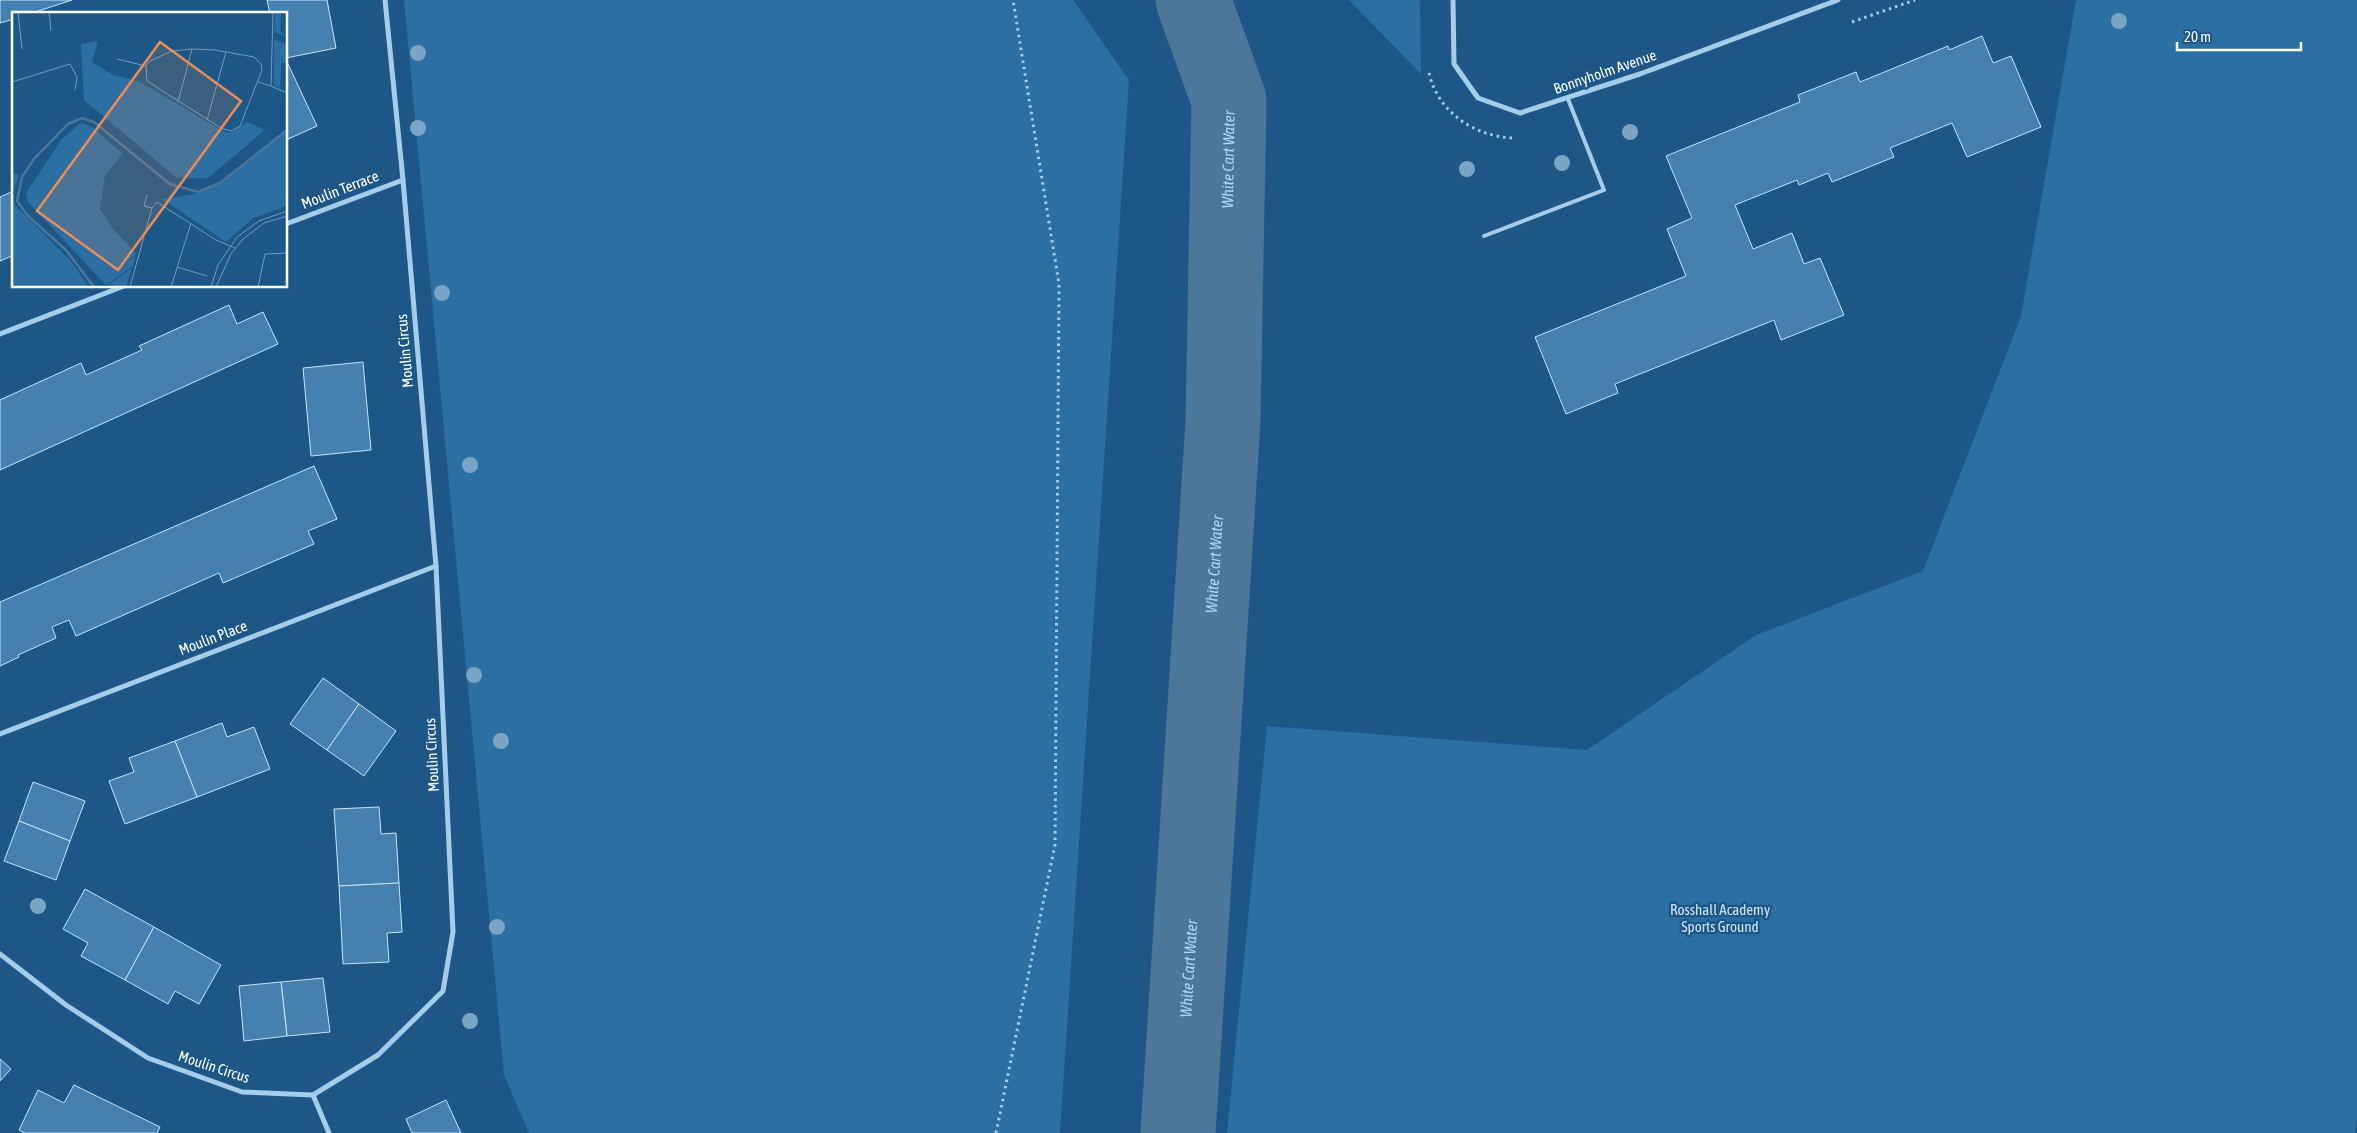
<svg xmlns="http://www.w3.org/2000/svg" width="2357" height="1133" font-family="'Asap Condensed',sans-serif">
  <style>
    .green { fill: #2c70a3 }
    .lines { fill: none; stroke-linecap: round; stroke-linejoin: round }
    .river { stroke: #4c7799; stroke-width: 75 }
    .building { fill: #4481b0; stroke: #c9e4f8 }
    .path { stroke: #a4cdeb; stroke-width: 3; stroke-dasharray: 2.5 4; stroke-linecap: butt }
    .service { stroke: #a4cdeb; stroke-width: 4 }
    .minor { stroke: #a4cdeb; stroke-width: 5 }
    .tree { fill: #7ba5c5 }
    .labels { text-anchor: middle; stroke-width: 5; stroke-linejoin: round; paint-order: stroke }
    .street-label { font-size: 15px; fill: #fff; stroke: #1c5787 }
    .park-label { font-size: 15px; fill: #c9e4f8; stroke: #1c5787 }
    .water-label { font-size: 16px; font-style: italic; fill: #b0d7f3; stroke: #1c5787 }
    .inset-river { fill: none; stroke: #4c7799; stroke-width: 2.5 }
    .inset-road { fill: none; stroke: #779ab7; stroke-width: 1 }
    .view { fill: #ef8b55; fill-opacity: 0.15; stroke: #ef8b55; stroke-width: 2.5 }
    .inset-edge { fill: none; stroke: #fff; stroke-width: 2.5 }
  </style>
  <rect width="100%" height="100%" fill="#1c5787"/>
  <g class="green">
    <path d="M404,0H1073L1129,80L1060,1133H529L504,1075Z"/>
    <path d="M1349,0H1420L1421,74Z"/>
    <path d="M2076,0H2357V1119L2355,1133H1227L1267,726L1587,750L1756,635L1923,571L2021,316Z"/>
  </g>
  <g class="lines">
    <path class="river" id="s1" d="M1178,1133L1223,421L1229,100L1193,0"/>
  </g>
  <g class="building">
    <path d="M0,0H72L29,14H14V19L0,23Z"/>
    <path d="M267,0H327L336,48L286,58V14H270Z"/>
    <path d="M1982,36L1993,63L2011,56L2041,127L1967,157L1952,123L1890,148L1894,157L1832,182L1828,173L1799,185L1797,180L1735,205L1753,249L1792,233L1804,264L1820,258L1844,315L1781,340L1774,320L1615,384L1618,393L1566,414L1535,337L1686,276L1667,229L1692,218L1666,156L1800,102L1798,95L1856,72L1860,82L1948,46L1949,50Z"/>
    <path d="M288,64L317,126L286,140V65Z"/>
    <path d="M14,191V255L0,261V197Z"/>
    <path d="M229,305L237,324L263,312L278,344L0,470V400L81,363L86,375L142,350L139,346Z"/>
    <path d="M363,362L371,450L311,456L303,368Z"/>
    <path d="M314,466L337,519L308,531L314,544L223,583L219,573L76,636L69,620L52,627L56,638L18,655L19,657L0,666V602Z"/>
    <path d="M323,678L359,704L327,750L290,724Z"/>
    <path d="M359,704L396,731L364,776L327,750Z"/>
    <path d="M222,723L227,737L254,727L270,769L197,797L175,741Z"/>
    <path d="M175,741L197,797L125,824L109,781L134,772L129,758Z"/>
    <path d="M33,782L85,801L70,841L19,821Z"/>
    <path d="M379,807L381,834L396,833L399,883L339,886L334,809Z"/>
    <path d="M19,821L70,841L56,880L4,861Z"/>
    <path d="M399,883L402,932L387,933L389,962L343,964L339,886Z"/>
    <path d="M85,889L154,927L125,980L81,956L88,943L63,929Z"/>
    <path d="M154,927L221,965L199,1004L175,991L168,1004L125,980Z"/>
    <path d="M323,978L330,1032L287,1036L281,982Z"/>
    <path d="M281,982L287,1036L244,1041L239,986Z"/>
    <path d="M0,1059L11,1069L0,1081Z"/>
    <path d="M74,1085L160,1127L157,1133H25L19,1130L38,1090L64,1103Z"/>
    <path d="M446,1100L461,1133H412L406,1119Z"/>
  </g>
  <g class="lines">
    <g class="path">
      <path d="M1852,22L1915,0"/>
      <path d="M1429,73C1438,112 1474,136 1512,138"/>
      <path d="M996,1133L1055,845L1059,284L1013,0"/>
    </g>
    <path class="service" d="M1484,236L1604,190L1568,99"/>
    <g class="minor">
      <path d="M1453,0L1454,64L1478,98L1520,113L1640,74L1838,0"/>
      <path d="M286,224L403,180"/>
      <path d="M0,334L124,286"/>
      <path d="M0,734L436,566"/>
      <path d="M0,954L66,1005L148,1058L242,1092L313,1095L378,1055L443,991L453,932L436,566L403,180L385,0"/>
      <path d="M313,1095L329,1133"/>
    </g>
  </g>
  <g class="tree">
    <circle cx="2119" cy="21" r="8"/>
    <circle cx="418" cy="53" r="8"/>
    <circle cx="418" cy="128" r="8"/>
    <circle cx="1630" cy="132" r="8"/>
    <circle cx="1562" cy="163" r="8"/>
    <circle cx="1467" cy="169" r="8"/>
    <circle cx="442" cy="293" r="8"/>
    <circle cx="470" cy="465" r="8"/>
    <circle cx="474" cy="675" r="8"/>
    <circle cx="501" cy="741" r="8"/>
    <circle cx="38" cy="906" r="8"/>
    <circle cx="497" cy="927" r="8"/>
    <circle cx="470" cy="1021" r="8"/>
  </g>
  <g class="labels">
    <g class="street-label">
      <text transform="translate(1605 72) rotate(-19)" y="5">Bonnyholm Avenue</text>
      <text transform="translate(340 190) rotate(-21)" y="5">Moulin Terrace</text>
      <text transform="translate(405 351) rotate(-95)" y="5">Moulin Circus</text>
      <text transform="translate(213 638) rotate(-21)" y="5">Moulin Place</text>
      <text transform="translate(432 755) rotate(-93)" y="5">Moulin Circus</text>
      <text transform="translate(214 1067) rotate(18)" y="5">Moulin Circus</text>
    </g>
    <g class="park-label">
      <text x="1720" y="915">Rosshall Academy<tspan x="1720" dy="17">Sports Ground</tspan></text>
    </g>
    <g class="water-label">
      <text dy="6" stroke="none"><textPath href="#s1" startOffset="975">White Cart Water</textPath></text>
      <text dy="6" stroke="none"><textPath href="#s1" startOffset="570">White Cart Water</textPath></text>
      <text dy="6" stroke="none"><textPath href="#s1" startOffset="165">White Cart Water</textPath></text>
    </g>
  </g>
  <g transform="translate(12 12)">
    <rect width="275" height="275" fill="#1c5787"/>
    <path d="M263,0H269L268,19L275,25L262,20ZM262,27L275,33V51H269L268,76L262,73ZM86,29L80,50L101,63L126,69L209,118L218,121L235,110L253,118L196,166H165L72,88L69,32ZM69,111L79,114L111,142L93,163L88,197L101,217L124,241L121,254L94,273L16,190L14,181L50,127ZM275,119V194L241,206L214,230L150,187L183,182L210,171ZM0,160L7,164L1,180L3,193L58,248L77,275H0ZM120,256L114,275L96,273Z" fill="#2c70a3"/>
    <path class="inset-river" d="M82,275L54,238L16,204L5,189L10,165L22,147L56,112L70,106L82,110L158,172L186,180L208,171L275,118"/>
    <path class="inset-road" d="M6,0L10,37M37,0L39,19M180,37L203,38L242,45L249,52L250,58L228,114L219,119L209,116L135,69L134,54L138,49L160,39ZM105,47L134,54M0,70L58,52L65,65L63,78M246,70L259,74L261,0M259,74L275,81M166,90L180,37M195,108L214,40M135,183L132,194L140,196M165,255L195,264M118,275L140,196L145,190L204,228L223,236M159,275L179,211M199,275L206,253L225,225L247,209L275,199M204,275L219,242L230,228L252,211L275,204M246,275L253,242L275,241"/>
    <path class="view" d="M148,30L229,89L106,258L25,199Z"/>
    <rect width="275" height="275" class="inset-edge"/>
  </g>
  <path d="M2177 42v8h124v-8" fill="none" stroke="#ffffff" stroke-width="2.5"/>
  <text x="2184" y="42" font-size="15" fill="#ffffff" stroke="#1c5787" stroke-width="4" paint-order="stroke">20 m</text>
</svg>
